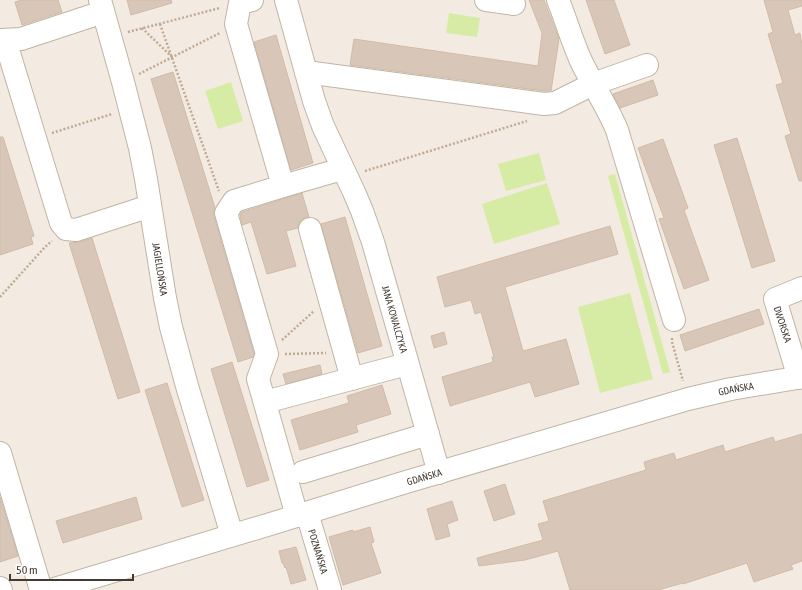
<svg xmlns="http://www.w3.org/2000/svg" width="802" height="590" font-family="'Asap Condensed',sans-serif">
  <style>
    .green { fill: #d6eca4 }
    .building { fill: #d8c7b8; stroke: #d1bba7 }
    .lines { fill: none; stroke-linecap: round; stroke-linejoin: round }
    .minor-casing { stroke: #c1b4a5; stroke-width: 24 }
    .path { stroke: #c2aa92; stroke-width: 2.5; stroke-dasharray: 2 2; stroke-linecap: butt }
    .minor { stroke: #fff; stroke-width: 22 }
    .labels { text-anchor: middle; stroke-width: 3.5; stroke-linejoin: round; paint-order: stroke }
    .street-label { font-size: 10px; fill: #443a31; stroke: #fff }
  </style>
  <rect width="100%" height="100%" fill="#f3ebe1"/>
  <g class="green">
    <path d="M449,13L480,18L477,37L446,33Z"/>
    <path d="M231,82L243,121L218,129L205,91Z"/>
    <path d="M539,153L546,180L506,191L498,164Z"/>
    <path d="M615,174L670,372L663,374L608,176Z"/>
    <path d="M547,183L560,224L494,244L482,204Z"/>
    <path d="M630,293L653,379L600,393L578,307Z"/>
  </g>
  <g class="building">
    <path d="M22,0H58L62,12L22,25L15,2Z"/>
    <path d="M127,0H171L172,3L131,15Z"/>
    <path d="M529,0H544L559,39L551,91H544L350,65L354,39L538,66L542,33Z"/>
    <path d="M586,0H614L630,45L605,54Z"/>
    <path d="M764,0H802V6L788,10L795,35L800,33L802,46V181H799L785,136L791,134L776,85L783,83L768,34L773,32Z"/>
    <path d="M276,35L313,163L291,170L254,42Z"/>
    <path d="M173,72L215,208L214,211V216L254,354L253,357L238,362L151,79Z"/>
    <path d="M653,80L658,95L620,108L613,94Z"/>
    <path d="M0,137H3L34,236L31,237L33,244L0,255Z"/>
    <path d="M737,138L775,261L752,268L714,145Z"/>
    <path d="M663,139L688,208L684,210L709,280L684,289L659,219L664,218L638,148Z"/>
    <path d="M302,193L309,217H306L301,220L298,226V228L286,231L296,266L267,274L251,222L242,225L240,215L242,212Z"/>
    <path d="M345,217L382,346L358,353L321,224Z"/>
    <path d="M610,226L618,254L505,287L523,351L566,339L579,384L535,397L530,382L450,406L442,377L493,362L492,357H494L481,312L475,314L471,300L445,307L437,277Z"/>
    <path d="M92,238L140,392L118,399L69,243L80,242Z"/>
    <path d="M759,309L764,324L685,351L680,335Z"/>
    <path d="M444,332L447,344L434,348L431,336Z"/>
    <path d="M232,362L269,480L247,487L211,369Z"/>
    <path d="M320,365L322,374L286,384L283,374Z"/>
    <path d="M167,383L204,500L182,507L145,390Z"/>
    <path d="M382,385L391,414L356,425L358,432L300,450L291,420L349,403L347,396Z"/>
    <path d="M802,434V561L791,565L793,569L754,582L747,563L683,584V583L658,590H570L558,551L525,560L479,566L477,558L543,540L538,524L549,521L543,501L646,470L644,462L674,453L676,460L723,445L725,452L773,437L775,442Z"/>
    <path d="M505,484L515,514L494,521L484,491Z"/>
    <path d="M0,497L18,556L0,562Z"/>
    <path d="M136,497L142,519L63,543L56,521Z"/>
    <path d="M452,501L458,520L447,524L450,536L436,540L427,509Z"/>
    <path d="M370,527L374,542L371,543L381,573L343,585L329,537L353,530V532Z"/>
    <path d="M296,547L306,580L291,584L286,567L285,568L283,563H282L279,551Z"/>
  </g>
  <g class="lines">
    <defs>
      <g id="minor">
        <path id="s1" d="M100,0L123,82L140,148L146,179L165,298L171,327L187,386L232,535"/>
        <path d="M252,0L240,3L236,24L283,186L342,169"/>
        <path id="s2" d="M286,0L314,101L323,126L354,192L362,211L373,242L439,473"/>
        <path d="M486,0L514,4"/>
        <path d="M558,0C566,20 572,41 581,61C592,84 607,106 617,130L674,320"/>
        <path d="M0,40L21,39L103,12"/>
        <path d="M5,40L61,223L66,229L76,230L150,206"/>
        <path d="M306,72L544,104L555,103L593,84L647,65"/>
        <path d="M283,186L234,201L226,213L267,354L258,379L297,516"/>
        <path d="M310,229L352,379"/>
        <path d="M799,378L775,299L802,288"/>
        <path d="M265,402L407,364"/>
        <path d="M0,453L41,590"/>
        <path d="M303,472L428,434"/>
        <path id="s3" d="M307,513L330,590"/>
        <path d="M0,588L1,590"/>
        <path id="s4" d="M51,590L277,522L406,482L688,399L731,389L802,377"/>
      </g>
    </defs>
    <use href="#minor" class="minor-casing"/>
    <g class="path">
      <path d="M160,24L219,191"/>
      <path d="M142,28L172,57"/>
      <path d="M128,32L220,8"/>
      <path d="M139,74L220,33"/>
      <path d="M52,133L112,114"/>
      <path d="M365,171L527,121"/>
      <path d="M0,297L45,247L52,241"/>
      <path d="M672,338V342L683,381"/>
      <path d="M282,340L314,311"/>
      <path d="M285,354L326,353"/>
    </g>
    <use href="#minor" class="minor"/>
  </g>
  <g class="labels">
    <g class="street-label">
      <text dy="4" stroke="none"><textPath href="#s1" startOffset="276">JAGIELLOŃSKA</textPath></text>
      <text dy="4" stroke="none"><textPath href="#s2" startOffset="338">JANA KOWALCZYKA</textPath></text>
      <text transform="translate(783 324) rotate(72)" y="4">DWORSKA</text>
      <text dy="4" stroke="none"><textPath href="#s4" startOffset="714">GDAŃSKA</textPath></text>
      <text dy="4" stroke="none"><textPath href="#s4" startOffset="390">GDAŃSKA</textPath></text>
      <text dy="4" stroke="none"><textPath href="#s3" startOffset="40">POZNAŃSKA</textPath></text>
    </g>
  </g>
  <path d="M10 574v6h123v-6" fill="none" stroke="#443a31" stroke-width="2"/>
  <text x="16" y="574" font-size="12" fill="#443a31" stroke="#ffffff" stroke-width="3" paint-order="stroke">50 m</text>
</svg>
